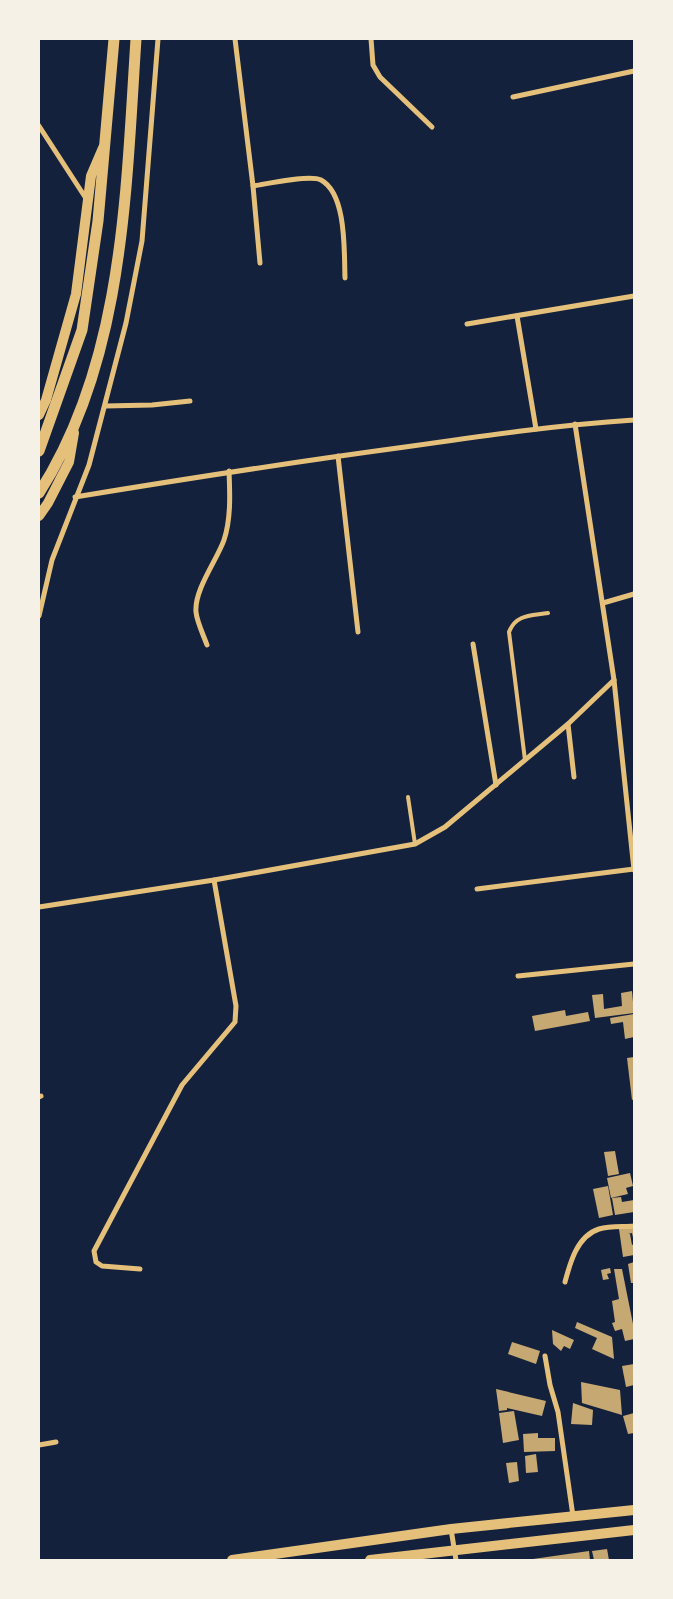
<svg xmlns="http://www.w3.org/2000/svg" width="673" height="1599" font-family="'PT Sans',sans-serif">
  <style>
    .building { fill: #c6a872 }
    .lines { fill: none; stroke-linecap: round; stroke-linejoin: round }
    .service { stroke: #e5c07b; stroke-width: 4 }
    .minor { stroke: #e5c07b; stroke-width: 5 }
    .secondary { stroke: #e5c07b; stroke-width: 10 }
    .primary { stroke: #e5c07b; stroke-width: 11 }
  </style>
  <rect width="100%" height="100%" fill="#14213d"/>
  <g class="building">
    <path d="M632,991L634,1013L595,1018L592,995L603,994L604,1009L622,1006L621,993Z"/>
    <path d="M565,1010L566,1016L588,1012L590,1021L535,1031L532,1016Z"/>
    <path d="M634,1014V1037L625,1039L623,1022L611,1024L610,1018Z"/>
    <path d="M634,1057V1099L632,1100L627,1058Z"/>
    <path d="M615,1151L619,1174L608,1176L604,1152Z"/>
    <path d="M630,1173L633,1186L626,1188L628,1194L611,1198L607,1178Z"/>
    <path d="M608,1186L613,1215L599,1218L593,1189Z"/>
    <path d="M621,1197L622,1202L634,1200V1212L615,1215L612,1198Z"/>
    <path d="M634,1226V1242L632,1233L628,1234H630L632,1245L634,1244V1255L623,1257L619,1229Z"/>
    <path d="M634,1262V1283H631L628,1264Z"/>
    <path d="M610,1268L611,1273L607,1274L609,1279L603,1280L601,1270Z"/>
    <path d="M614,1269H622L634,1329V1339L625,1341L622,1329L615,1331L612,1323L615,1322L612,1301L619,1299Z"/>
    <path d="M577,1322L612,1337L614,1359L592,1349L597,1338L575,1328Z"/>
    <path d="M552,1330L574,1340L570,1349L564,1346L561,1351L553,1344Z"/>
    <path d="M512,1342L540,1351L536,1364L508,1354Z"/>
    <path d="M634,1364V1385L626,1387L622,1366Z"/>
    <path d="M581,1382L620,1390L622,1415L582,1403Z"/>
    <path d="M496,1389L546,1401L542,1416L507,1408V1410L499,1411Z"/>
    <path d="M573,1403L593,1410L592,1425L571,1424Z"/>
    <path d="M514,1411L519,1440L503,1443L499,1413Z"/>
    <path d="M634,1413V1433L628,1434L623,1416Z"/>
    <path d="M538,1433V1438H555V1451L524,1452L523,1434Z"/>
    <path d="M536,1454L538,1472L526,1473L525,1456Z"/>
    <path d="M517,1462L519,1481L509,1483L506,1463Z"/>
    <path d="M607,1549L609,1560H594L592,1551Z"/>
    <path d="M589,1551L590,1560H533V1559Z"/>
  </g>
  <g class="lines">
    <g class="service">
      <path d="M525,760L509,632C516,614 531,616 548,613"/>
      <path d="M408,797L415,844"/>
    </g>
    <g class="minor">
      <path d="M235,39L253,186L260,263"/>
      <path d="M371,39L373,65L380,77L432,127"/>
      <path d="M513,97L634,71"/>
      <path d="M39,126L87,200"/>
      <path d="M253,186C267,184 310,174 321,180C347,194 344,253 345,278"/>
      <path d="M517,316L536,429"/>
      <path d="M467,324L634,296"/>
      <path d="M105,406L152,405L190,401"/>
      <path d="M575,424L614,680L634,870"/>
      <path d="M338,456L358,632"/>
      <path d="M75,497C184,479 294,462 405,447C481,436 557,425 634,420"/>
      <path d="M603,603L634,594"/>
      <path d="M39,616L52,560L89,465L126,323L142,241L158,39"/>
      <path d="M473,644L496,785"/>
      <path d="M207,645C203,634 197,622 196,612C194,590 217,560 224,540C231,519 230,494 229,471"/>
      <path d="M568,724L574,777"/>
      <path d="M477,889L634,869"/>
      <path d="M39,907L214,880L415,844L445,827L568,724L614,680"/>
      <path d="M518,976L634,964"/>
      <path d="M39,1097L41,1096"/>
      <path d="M140,1269L102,1266L96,1262L94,1251L182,1085L235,1022L236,1006L214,880"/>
      <path d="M565,1282C570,1263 577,1236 599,1229C610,1226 623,1227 634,1226"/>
      <path d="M545,1356L550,1385L558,1412L573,1516"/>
      <path d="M39,1445L56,1442"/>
      <path d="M451,1529L456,1560"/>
    </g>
    <g class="secondary">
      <path d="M39,415L46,400L76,294L91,176L103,148"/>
      <path d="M39,516L48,503L69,462L74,433"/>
      <path d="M232,1560L451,1529L634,1510"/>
      <path d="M370,1560L634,1530"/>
    </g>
    <g class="primary">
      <path d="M39,451L82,330L98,221L114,39"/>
      <path d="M39,493C124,361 126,191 136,39"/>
    </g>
  </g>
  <rect width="673" height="1599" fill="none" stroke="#f6f1e7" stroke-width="80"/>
</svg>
